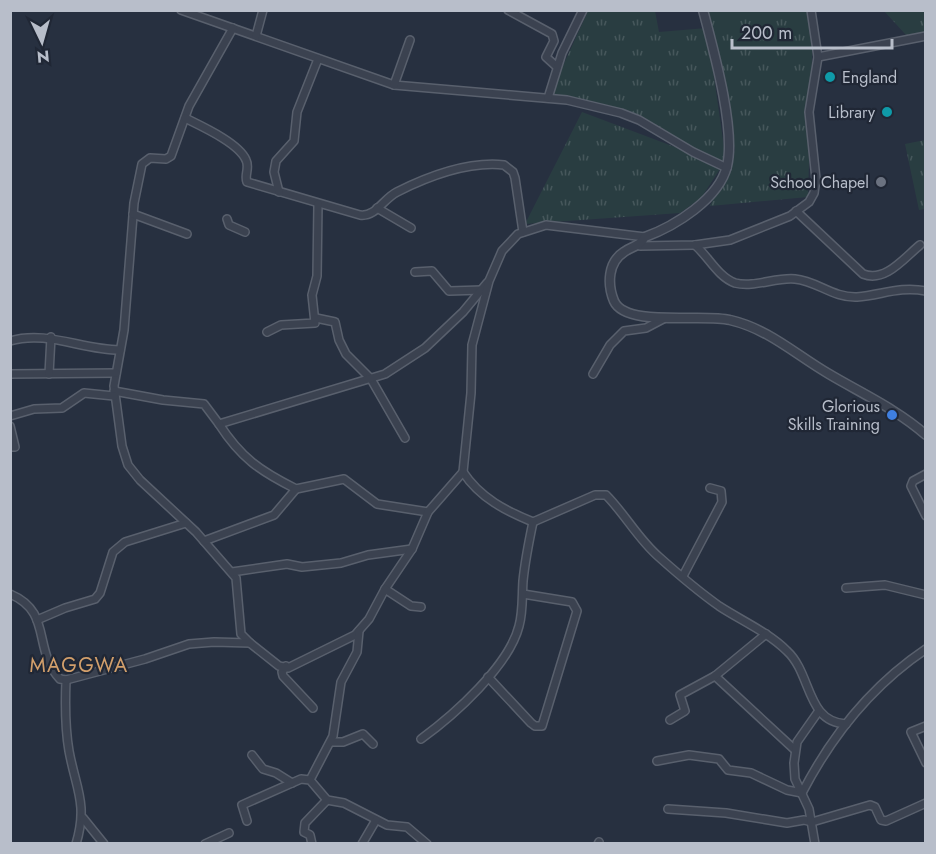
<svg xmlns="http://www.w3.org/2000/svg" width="936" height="854" font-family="Jost,sans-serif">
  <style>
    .grass { fill: url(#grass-tufts) }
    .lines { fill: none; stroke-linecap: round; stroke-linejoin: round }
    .minor-casing { stroke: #59606d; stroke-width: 10 }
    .tertiary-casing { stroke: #59606d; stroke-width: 11 }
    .minor { stroke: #3b4250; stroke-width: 7 }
    .tertiary { stroke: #3b4250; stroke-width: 8 }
    .culture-dot { fill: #0f9aa8; stroke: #202735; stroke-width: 2 }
    .worship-dot { fill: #6b7280; stroke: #202735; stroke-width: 2 }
    .shop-dot { fill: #3f7fe0; stroke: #202735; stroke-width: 2 }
    .labels { text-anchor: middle; stroke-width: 4.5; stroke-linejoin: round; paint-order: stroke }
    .poi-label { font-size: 16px; fill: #b8beca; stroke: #202735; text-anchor: end }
    .quarter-label { font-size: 20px; letter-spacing: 1.5px; fill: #d29f6b; stroke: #202735 }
  </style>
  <defs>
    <pattern id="grass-tufts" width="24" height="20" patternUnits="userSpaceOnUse" patternTransform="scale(1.5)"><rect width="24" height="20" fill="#293d41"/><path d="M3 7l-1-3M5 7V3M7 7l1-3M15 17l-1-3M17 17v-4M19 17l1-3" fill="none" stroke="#46575b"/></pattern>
  </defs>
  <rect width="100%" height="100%" fill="#273040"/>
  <g class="grass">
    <path d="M588,11H655L659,32L707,28L727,168L735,150L705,11H810L813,24L808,197L710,206L727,169L722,166L701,198L680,213L525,224L582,112L720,164L649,121L550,94Z"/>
    <path d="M884,11H925V32L906,35Z"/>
    <path d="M925,140V209L919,210L905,144Z"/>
  </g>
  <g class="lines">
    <defs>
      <g id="minor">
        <path d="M181,10L394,85L567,100L621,113L639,120L693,152L727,168"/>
        <path d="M508,10L552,34L554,41L546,57L557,67"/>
        <path d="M233,28L189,106L171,156L166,159L150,158L142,164L134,203L124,330L114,386L122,446L128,465L140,480L196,532L236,578L241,634L250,643"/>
        <path d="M256,36L263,10"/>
        <path d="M818,57L926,36"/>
        <path d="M394,85L410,40"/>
        <path d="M548,98L562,53L583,10"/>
        <path d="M185,118C201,126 239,143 246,160C250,168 244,175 247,182L360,215C376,217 383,199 397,192C429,176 468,161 504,165L513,172L515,178L523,232"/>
        <path d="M279,192L274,172L276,161L294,141L297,112L318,59"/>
        <path d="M377,208L411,228"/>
        <path d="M796,211L863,274C885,283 904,258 920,245"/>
        <path d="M133,214L187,234"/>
        <path d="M227,219L229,225L245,232"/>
        <path d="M695,245C708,256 718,277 735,283C754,288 776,277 795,279C817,281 833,298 857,297C882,295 899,286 926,291"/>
        <path d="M640,246L695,245L730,240L790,216L809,202L814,193L816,179L809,112L818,57L811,10"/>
        <path d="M415,272L432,271L449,291L482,290"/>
        <path d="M316,318L335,322L339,340L346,354L371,379L405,438"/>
        <path d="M267,332L281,325L315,323L312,295L317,276L318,204"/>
        <path d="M10,341C47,330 82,350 120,350"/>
        <path d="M10,374L116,373"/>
        <path d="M49,374L51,337"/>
        <path d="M593,374L610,345L624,331L646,328L665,318"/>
        <path d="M114,391L163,400L204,404L219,424L385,374L425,348L463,312L487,283"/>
        <path d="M10,416L34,409L62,408L84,393L114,396"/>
        <path d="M219,424C241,458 260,471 296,489L344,479L377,504L428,512"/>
        <path d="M10,426L15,447H10"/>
        <path d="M463,472C480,498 506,511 533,522L595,495H606C625,514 638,539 659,557C678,574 698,591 719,606C742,621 768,632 787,651C812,674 806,722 846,724"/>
        <path d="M926,474L913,481L911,486L926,516"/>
        <path d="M204,541L274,515L296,489"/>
        <path d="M232,572L287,564L302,567L341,563L368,555L412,549"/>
        <path d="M683,576L722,502L721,491L710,488"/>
        <path d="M846,588L885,585L926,595"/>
        <path d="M385,589L412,549L428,512L463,472L471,393L472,345L489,281L502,251L518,234L546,225L645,237"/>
        <path d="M10,594C53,612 32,649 60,679L66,680C65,704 65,728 69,751C76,789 88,804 76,844"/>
        <path d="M37,620L65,608L95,599L100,593L113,552L125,542L186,523"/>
        <path d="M286,666L282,672L283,676L313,708"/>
        <path d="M715,676L795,750"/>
        <path d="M488,677L531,723L535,726H542L577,611L572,602L523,594"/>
        <path d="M66,680L145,659L189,644L214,642L250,643L279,666L288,668L355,635L369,619L385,589L411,606L421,607"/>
        <path d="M670,720L685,711L680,695L715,676L766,634"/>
        <path d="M926,726L911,732L926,763"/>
        <path d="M421,739C454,715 509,666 519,626C523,612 522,596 523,581C525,561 529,541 533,522"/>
        <path d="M331,742H343L363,734L373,744"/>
        <path d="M252,755L263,769L276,773L292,783"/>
        <path d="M657,761L689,755L719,759L728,770L751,773L787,790L802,793"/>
        <path d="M310,780L333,736L341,682L357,652L359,631"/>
        <path d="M802,793C832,735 871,686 926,649"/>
        <path d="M668,809L726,813L787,823L804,820L812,822L870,805L875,807L881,820L886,821L926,803"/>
        <path d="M83,818L104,844"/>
        <path d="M247,821L242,805L301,779L310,780L327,800L344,803L387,825L407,827L427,844"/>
        <path d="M205,844L229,833"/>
        <path d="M312,844L310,835L304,832L305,823L327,800"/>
        <path d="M362,844L376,820"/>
        <path d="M598,844L599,842"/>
        <path d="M815,844L809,809L795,779L794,763L797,742L818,712"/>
      </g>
      <path id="tertiary" d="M703,10C713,48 736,130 727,166C719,199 675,226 645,237C639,247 634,245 624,252C608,262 607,284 614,301C626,328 703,313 730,320C769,329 796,355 829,374C861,393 898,410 926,435"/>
    </defs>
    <use href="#minor" class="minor-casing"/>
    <use href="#tertiary" class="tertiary-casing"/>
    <use href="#minor" class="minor"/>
    <use href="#tertiary" class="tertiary"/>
  </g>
  <g class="culture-dot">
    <circle cx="830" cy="77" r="6"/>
    <circle cx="887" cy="112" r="6"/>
  </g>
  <circle class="worship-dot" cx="881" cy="182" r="6"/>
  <circle class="shop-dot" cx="892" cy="415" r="6"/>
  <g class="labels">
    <g class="poi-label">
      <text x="842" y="83" text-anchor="start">England</text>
      <text x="875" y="118">Library</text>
      <text x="869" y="188">School Chapel</text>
      <text x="880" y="412">Glorious<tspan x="880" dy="18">Skills Training</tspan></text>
    </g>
    <g class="quarter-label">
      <text x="79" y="672">MAGGWA</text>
    </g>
  </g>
  <rect width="936" height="854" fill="none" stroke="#b8beca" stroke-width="24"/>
  <g transform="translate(42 42) rotate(175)" stroke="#202735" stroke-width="4.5" paint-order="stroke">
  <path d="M0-4.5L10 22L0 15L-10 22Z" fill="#b8beca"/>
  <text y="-9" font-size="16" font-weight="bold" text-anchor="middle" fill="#b8beca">N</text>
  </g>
  <path d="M732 39v9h160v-9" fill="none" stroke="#b8beca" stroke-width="3"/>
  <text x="741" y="39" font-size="18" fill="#b8beca" stroke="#202735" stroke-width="4.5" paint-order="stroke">200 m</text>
</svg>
